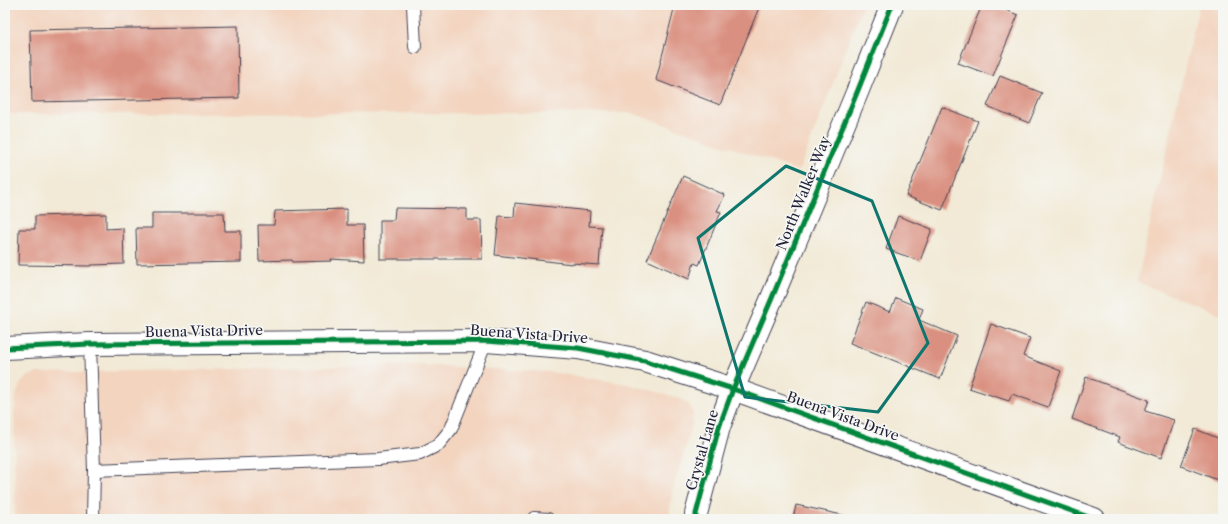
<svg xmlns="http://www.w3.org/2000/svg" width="1228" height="524" font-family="'Libre Caslon Text',serif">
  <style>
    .built { fill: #f3d4bf }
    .building { fill: #da9080 }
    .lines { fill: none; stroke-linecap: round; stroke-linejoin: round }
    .lane-casing { stroke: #414052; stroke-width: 14 }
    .street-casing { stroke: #414052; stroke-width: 24 }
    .lane { stroke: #fff; stroke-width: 12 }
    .street { stroke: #fff; stroke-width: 22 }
    .cycleway-casing { stroke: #f6f6f2; stroke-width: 8 }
    .cycleway { stroke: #00873e; stroke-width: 5 }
    .marked { fill: none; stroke: #0f766e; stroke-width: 3; stroke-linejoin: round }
    .labels { text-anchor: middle; stroke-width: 3.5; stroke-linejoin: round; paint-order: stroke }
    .street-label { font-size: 14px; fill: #22223b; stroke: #f6f6f2 }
  </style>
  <rect width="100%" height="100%" fill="#f6f6f2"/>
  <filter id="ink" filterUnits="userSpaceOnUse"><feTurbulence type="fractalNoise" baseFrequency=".025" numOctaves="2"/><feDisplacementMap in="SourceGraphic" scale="8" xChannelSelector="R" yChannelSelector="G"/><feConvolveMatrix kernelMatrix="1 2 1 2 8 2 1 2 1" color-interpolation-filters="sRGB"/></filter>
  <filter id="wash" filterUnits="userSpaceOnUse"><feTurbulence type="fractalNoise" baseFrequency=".012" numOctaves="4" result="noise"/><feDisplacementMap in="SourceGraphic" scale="16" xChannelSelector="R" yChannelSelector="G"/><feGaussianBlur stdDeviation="0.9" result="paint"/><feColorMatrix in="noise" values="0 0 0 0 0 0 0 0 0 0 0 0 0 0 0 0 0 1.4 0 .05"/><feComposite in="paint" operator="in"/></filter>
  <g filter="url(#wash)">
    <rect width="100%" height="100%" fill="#f2ead7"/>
    <g class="built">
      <path d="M5,5H863L799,171L632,113L5,114Z"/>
      <path d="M1199,5H1223V315L1137,282Z"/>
      <path d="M420,365L550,372L628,384L679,398L687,403L693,413L692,424L672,492L669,519H15L14,412L16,396L20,384L27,377L36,373Z"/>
    </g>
    <g id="blocks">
      <g class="building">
        <path d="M675,5H760L720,105L656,80Z"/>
        <path d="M982,5H993L1018,15L993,76L958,63Z"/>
        <path d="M238,26L239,98L32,102L30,30Z"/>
        <path d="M1000,76L1042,93L1029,123L987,106Z"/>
        <path d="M942,107L978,121L942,210L906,196Z"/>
        <path d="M683,176L725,195L717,211L721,212L699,265L694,263L689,279L647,260Z"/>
        <path d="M515,203L590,211L589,226L602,227L599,265L572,263V264L495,255L499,216L514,217Z"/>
        <path d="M395,208L467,209V220H481L482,259H380V220H394Z"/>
        <path d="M347,209V225H363L364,261L331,259L332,261L293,262L292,260L259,261L258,225H274L275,211Z"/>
        <path d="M152,213H224L225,231H241V262L137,264L136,228H152Z"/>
        <path d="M106,214V229L123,228L124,264L91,265V266L18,265L19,229H35V216Z"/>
        <path d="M898,216L932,229L920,261L886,249Z"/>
        <path d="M896,298L923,309L919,320L957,336L940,379L850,343L866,302L890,312Z"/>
        <path d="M991,324L1030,338L1023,356L1061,371L1048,407L1012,394L1009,401L969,388Z"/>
        <path d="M1086,377L1149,400L1145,411L1174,420L1161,458L1118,442L1120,437L1072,419Z"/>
        <path d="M1195,429L1223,440V482L1181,466Z"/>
        <path d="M796,505L856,518V519H793Z"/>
      </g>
    </g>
  </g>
  <g filter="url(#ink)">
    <use href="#blocks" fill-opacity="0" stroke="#414052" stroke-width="1"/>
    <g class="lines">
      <defs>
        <g id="lane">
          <path d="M413,5L415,47"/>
          <path d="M90,344L94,470L93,519"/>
          <path d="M94,470L378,459L420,454L438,445L451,429L486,341"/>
          <path d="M534,518L548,519"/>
        </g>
        <g id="street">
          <path d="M5,348L90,344L486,341L578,348L645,361L733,389L1094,519"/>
          <path d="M696,519V514L719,427L733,389L772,298L858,90L892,5"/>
        </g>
      </defs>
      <use href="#lane" class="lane-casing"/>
      <use href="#street" class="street-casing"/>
      <use href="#lane" class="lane"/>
      <use href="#street" class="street"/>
      <defs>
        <g id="cycleway">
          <path d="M5,348L90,344L486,341L578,348L645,361L733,389L1094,519"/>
          <path d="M696,519V514L719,427L733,389L772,298L858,90L892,5"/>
        </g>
      </defs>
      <use href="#cycleway" class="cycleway-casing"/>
      <use href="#cycleway" class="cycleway"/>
    </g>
  </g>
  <path class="marked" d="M786,166L872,201L928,343L878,412L745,397L698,238Z"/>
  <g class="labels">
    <g class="street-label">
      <text transform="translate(803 193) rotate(-68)" y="5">North Walker Way</text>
      <text transform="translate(204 331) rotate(-1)" y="5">Buena Vista Drive</text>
      <text transform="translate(529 334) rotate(4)" y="5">Buena Vista Drive</text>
      <text transform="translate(843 416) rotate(20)" y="5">Buena Vista Drive</text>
      <text transform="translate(702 450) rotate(-74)" y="5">Crystal Lane</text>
    </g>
  </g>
  <rect width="1228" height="524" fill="none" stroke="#f6f6f2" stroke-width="20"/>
</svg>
